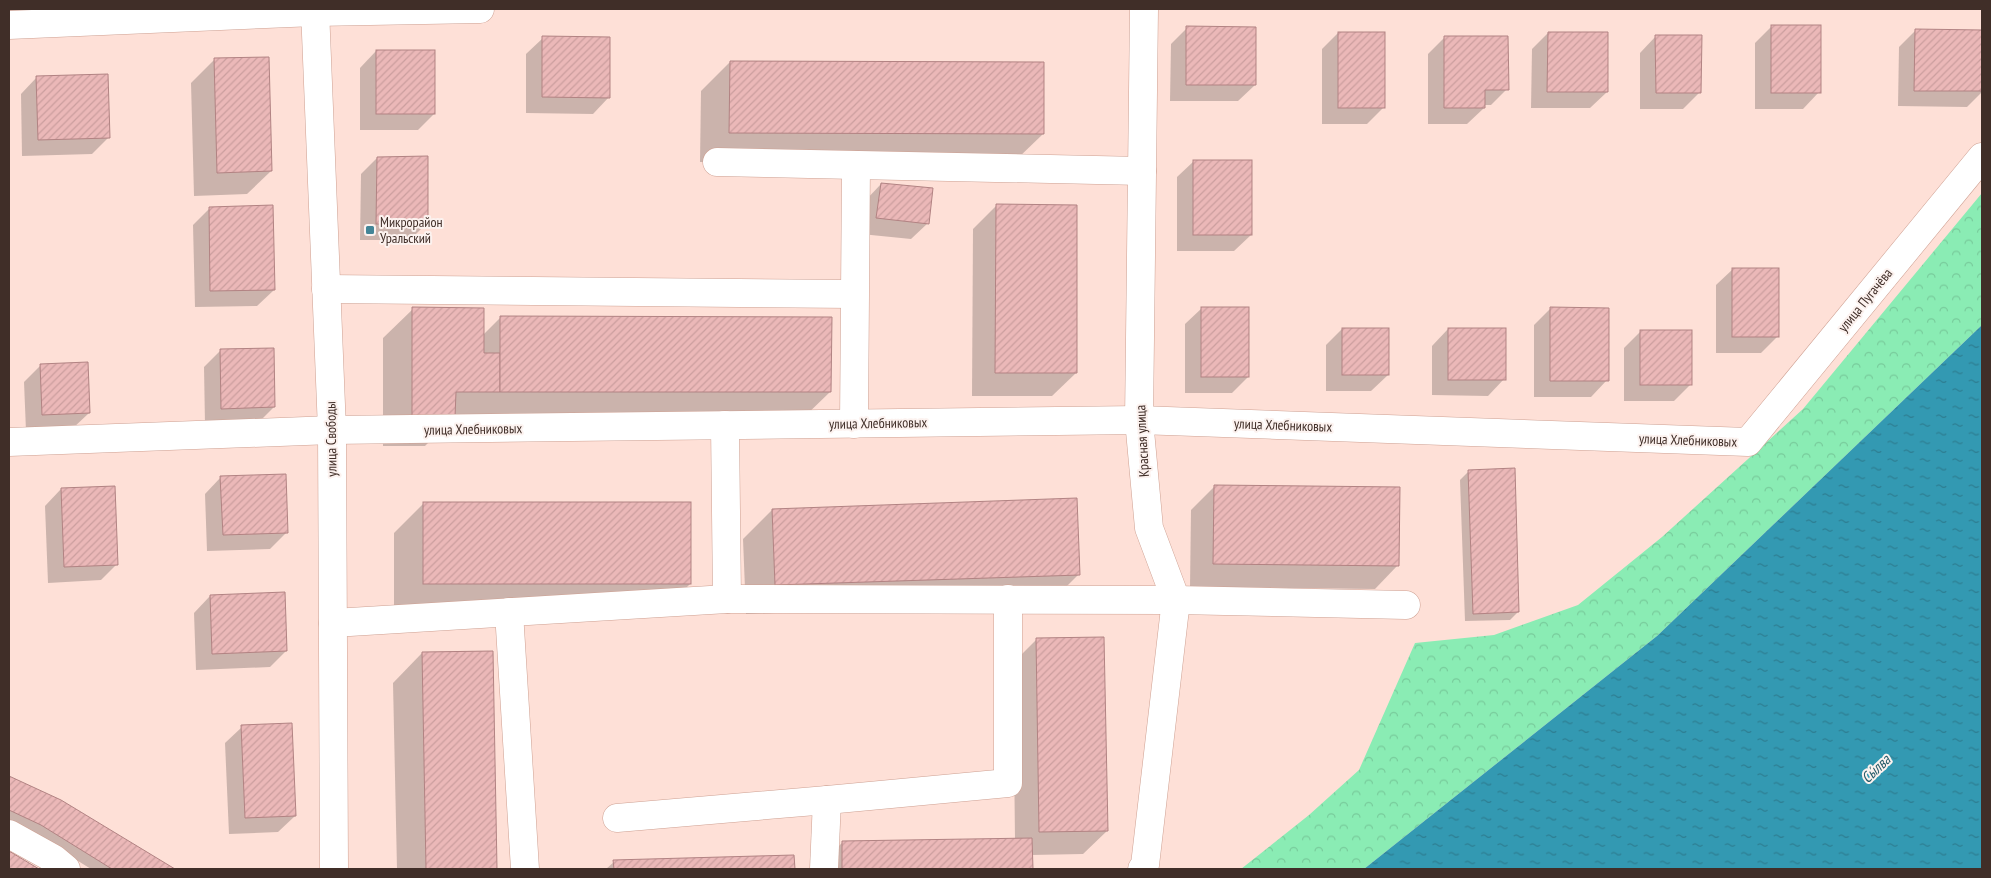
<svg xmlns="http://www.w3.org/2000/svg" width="1991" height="878" font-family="'PT Sans Narrow',sans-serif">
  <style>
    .forest { fill: url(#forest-crowns) }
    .water { fill: url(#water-ripples) }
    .shadow { fill: #0003 }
    .building { fill: url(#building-hatch); stroke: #b28383 }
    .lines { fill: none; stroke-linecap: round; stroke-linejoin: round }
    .minor-casing { stroke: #cea092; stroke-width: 29 }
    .minor { stroke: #fff; stroke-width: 28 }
    .poi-dot { fill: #438597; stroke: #fcf2ef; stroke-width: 2 }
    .labels { text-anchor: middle; stroke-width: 4; stroke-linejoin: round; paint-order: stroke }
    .poi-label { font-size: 14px; fill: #402e28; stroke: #fcf2ef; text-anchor: start }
    .street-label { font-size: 14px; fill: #402e28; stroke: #fcf2ef }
    .water-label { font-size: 15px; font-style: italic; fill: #245a68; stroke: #fcf2ef }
  </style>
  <defs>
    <pattern id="forest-crowns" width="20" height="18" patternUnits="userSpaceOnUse" patternTransform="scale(1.25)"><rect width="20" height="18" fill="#8aecb4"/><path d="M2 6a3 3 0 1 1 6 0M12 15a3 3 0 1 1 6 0" fill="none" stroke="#78cb9b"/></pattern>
    <pattern id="water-ripples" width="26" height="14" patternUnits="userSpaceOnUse" patternTransform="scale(1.25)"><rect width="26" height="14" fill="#3399b2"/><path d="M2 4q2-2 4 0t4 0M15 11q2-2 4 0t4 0" fill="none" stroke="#2d7d91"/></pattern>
    <pattern id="building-hatch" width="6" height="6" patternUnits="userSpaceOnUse" patternTransform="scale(1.25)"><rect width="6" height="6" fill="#ebb8b8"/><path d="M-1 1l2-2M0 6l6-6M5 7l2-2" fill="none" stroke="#cb9e9e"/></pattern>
  </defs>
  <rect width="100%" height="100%" fill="#fee0d7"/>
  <path class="forest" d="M1982,193V325L1657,636L1364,869H1241L1309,815L1359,770L1415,643L1494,635L1578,605L1662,537L1803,409Z"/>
  <path class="water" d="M1982,325V869H1364L1657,636Z"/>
  <g class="shadow">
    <path d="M9,9H90L9,23Z"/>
    <path d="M1772,26L1819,92L1803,109H1755V43Z"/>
    <path d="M1187,28L1255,85L1238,101H1170L1171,44Z"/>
    <path d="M1915,31H1982V92L1967,107L1898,106L1899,47Z"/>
    <path d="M1338,33L1384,107L1367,124H1322V49Z"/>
    <path d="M1548,33L1607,92L1590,108H1531L1532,49Z"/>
    <path d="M1656,36L1700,92L1683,109H1640V53Z"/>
    <path d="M1445,37L1507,89L1491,105H1484V108L1467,124H1428V54Z"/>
    <path d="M543,38L609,97L593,114L526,113V54Z"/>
    <path d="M376,51L434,114L418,130H360V68Z"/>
    <path d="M215,59L271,171L247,194L194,196L191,83Z"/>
    <path d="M730,62L1043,134L1013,163L700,162L701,91Z"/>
    <path d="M37,77L108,138L92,154L22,156L21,94Z"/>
    <path d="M377,158L426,224L410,240H360L361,174Z"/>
    <path d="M1194,161L1251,235L1234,251H1177V177Z"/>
    <path d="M881,184L928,223L911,239L861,234L865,201Z"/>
    <path d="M996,206L1076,373L1052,396H972L973,229Z"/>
    <path d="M209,209L274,290L257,306L195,307L193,225Z"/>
    <path d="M1733,269L1778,336L1761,353H1716V285Z"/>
    <path d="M1202,308L1248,377L1232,393H1185V324Z"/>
    <path d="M413,309L483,335L500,318L830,392L800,421H450L425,446H383V338Z"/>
    <path d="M1550,309L1607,380L1591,397H1534V325Z"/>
    <path d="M1342,329L1388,375L1371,391H1326V345Z"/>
    <path d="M1448,329L1504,379L1488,396L1432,395V346Z"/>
    <path d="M1641,331L1690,385L1674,401H1624V348Z"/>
    <path d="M220,351L274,407L258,423L205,425L204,367Z"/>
    <path d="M41,365L89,413L72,429L26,431L24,382Z"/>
    <path d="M1469,471L1518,612L1510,620L1465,621L1460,480Z"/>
    <path d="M221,477L287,532L270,549L207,551L205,494Z"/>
    <path d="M1215,486L1398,565L1375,589L1190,587L1191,510Z"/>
    <path d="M61,489L117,564L101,580L48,583L45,506Z"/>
    <path d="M423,504L690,584L661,613H394V533Z"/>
    <path d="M772,510L1079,574L1050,603L746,614L743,539Z"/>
    <path d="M210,596L286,651L270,667L196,670L194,613Z"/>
    <path d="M1036,640L1107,831L1083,854L1031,855V869H819V865L843,842L1015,840L1013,663Z"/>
    <path d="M491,652L496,869H397L393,683L422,653Z"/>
    <path d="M242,727L295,816L278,832L229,834L225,743Z"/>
    <path d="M9,777L60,801L173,869H91L33,833L9,822Z"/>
    <path d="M793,856V869H606L614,862Z"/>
  </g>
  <g class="building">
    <rect x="1771" y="25" width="50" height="68"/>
    <path d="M1186,26L1256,27V85H1186Z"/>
    <path d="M1915,29L1982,30V91H1914Z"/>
    <rect x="1338" y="32" width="47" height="76"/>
    <path d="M1548,32H1608V92H1547Z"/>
    <path d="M1655,35H1702L1701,93H1656Z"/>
    <path d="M542,36L610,37V98L542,97Z"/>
    <path d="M1444,36H1508L1509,90H1485V108H1444Z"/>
    <rect x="376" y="50" width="59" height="64"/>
    <path d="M269,57L272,171L217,173L214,58Z"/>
    <path d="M730,61L1044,62V134L729,133Z"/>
    <path d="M108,74L110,138L38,140L36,76Z"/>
    <path d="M428,156V224H376L377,157Z"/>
    <rect x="1193" y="160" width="59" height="75"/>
    <path d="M881,183L933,188L929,224L876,218Z"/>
    <path d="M996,204L1077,205V373H995Z"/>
    <path d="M273,205L275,290L210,291L209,207Z"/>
    <rect x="1732" y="268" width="47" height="69"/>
    <path d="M412,307L484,308V353H500V392H456L455,417H412Z"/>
    <rect x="1201" y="307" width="48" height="70"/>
    <path d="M1550,307L1609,308V381H1550Z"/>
    <path d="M500,316L832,317L831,392H500Z"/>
    <rect x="1342" y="328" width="47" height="47"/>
    <rect x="1448" y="328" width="58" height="52"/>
    <rect x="1640" y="330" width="52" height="55"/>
    <path d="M274,348L275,407L221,409L220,349Z"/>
    <path d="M88,362L90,413L42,415L40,364Z"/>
    <path d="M1515,468L1519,612L1473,614L1468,470Z"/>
    <path d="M286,474L288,533L223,535L220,476Z"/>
    <path d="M1214,485L1400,487L1399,566L1213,564Z"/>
    <path d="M115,486L118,565L64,567L61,488Z"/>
    <path d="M1077,498L1080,575L775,585L772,509Z"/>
    <rect x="423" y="502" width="268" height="82"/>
    <path d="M285,592L287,651L212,654L210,595Z"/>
    <path d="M1104,637L1108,831L1039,832L1036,638Z"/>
    <path d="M493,651L497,869H426L422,652Z"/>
    <path d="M292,723L296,816L245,818L241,725Z"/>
    <path d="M9,776L61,800L175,869H112L41,825L9,810Z"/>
    <path d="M1032,838L1033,869H842V841Z"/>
    <path d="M9,851L39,869H9Z"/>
    <path d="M794,855L795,869H614L613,860Z"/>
  </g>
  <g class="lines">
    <defs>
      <g id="minor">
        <path d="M315,9L332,430L334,869"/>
        <path d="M9,25L315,12L480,9"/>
        <path d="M717,162L1142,171"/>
        <path d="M326,289L854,294"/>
        <path d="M854,424L856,165"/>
        <path d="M725,425L727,599"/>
        <path d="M9,442L332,430L1139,420L1748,442L1982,157"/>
        <path d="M509,612L525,869"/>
        <path d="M333,623L727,599L1176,600L1406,605"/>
        <path d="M617,818L827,800L1008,783V599"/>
        <path d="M9,834L54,859L66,869"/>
        <path d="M824,869L827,800"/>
        <path d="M1142,869L1145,865L1176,600L1149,528L1139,420L1144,9"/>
      </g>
    </defs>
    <use href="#minor" class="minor-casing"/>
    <use href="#minor" class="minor"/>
  </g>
  <rect class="poi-dot" x="365" y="225" width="10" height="10" rx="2.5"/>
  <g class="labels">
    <g class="poi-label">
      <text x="380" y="227">Микрорайон<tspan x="380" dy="16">Уральский</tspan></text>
    </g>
    <g class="street-label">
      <text transform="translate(1865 300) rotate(-51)" y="5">улица Пугачёва</text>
      <text transform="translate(878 423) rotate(-1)" y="5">улица Хлебниковых</text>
      <text transform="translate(1283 425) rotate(2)" y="5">улица Хлебниковых</text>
      <text transform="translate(473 429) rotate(-1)" y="5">улица Хлебниковых</text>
      <text transform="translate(331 439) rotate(-91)" y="5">улица Свободы</text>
      <text transform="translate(1688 440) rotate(2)" y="5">улица Хлебниковых</text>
      <text transform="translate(1142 441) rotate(-93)" y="5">Красная улица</text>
    </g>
    <g class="water-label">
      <text transform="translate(1876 769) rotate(-44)" y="5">Сы́лва</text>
    </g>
  </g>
  <rect width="1991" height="878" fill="none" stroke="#402e28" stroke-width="20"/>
</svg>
